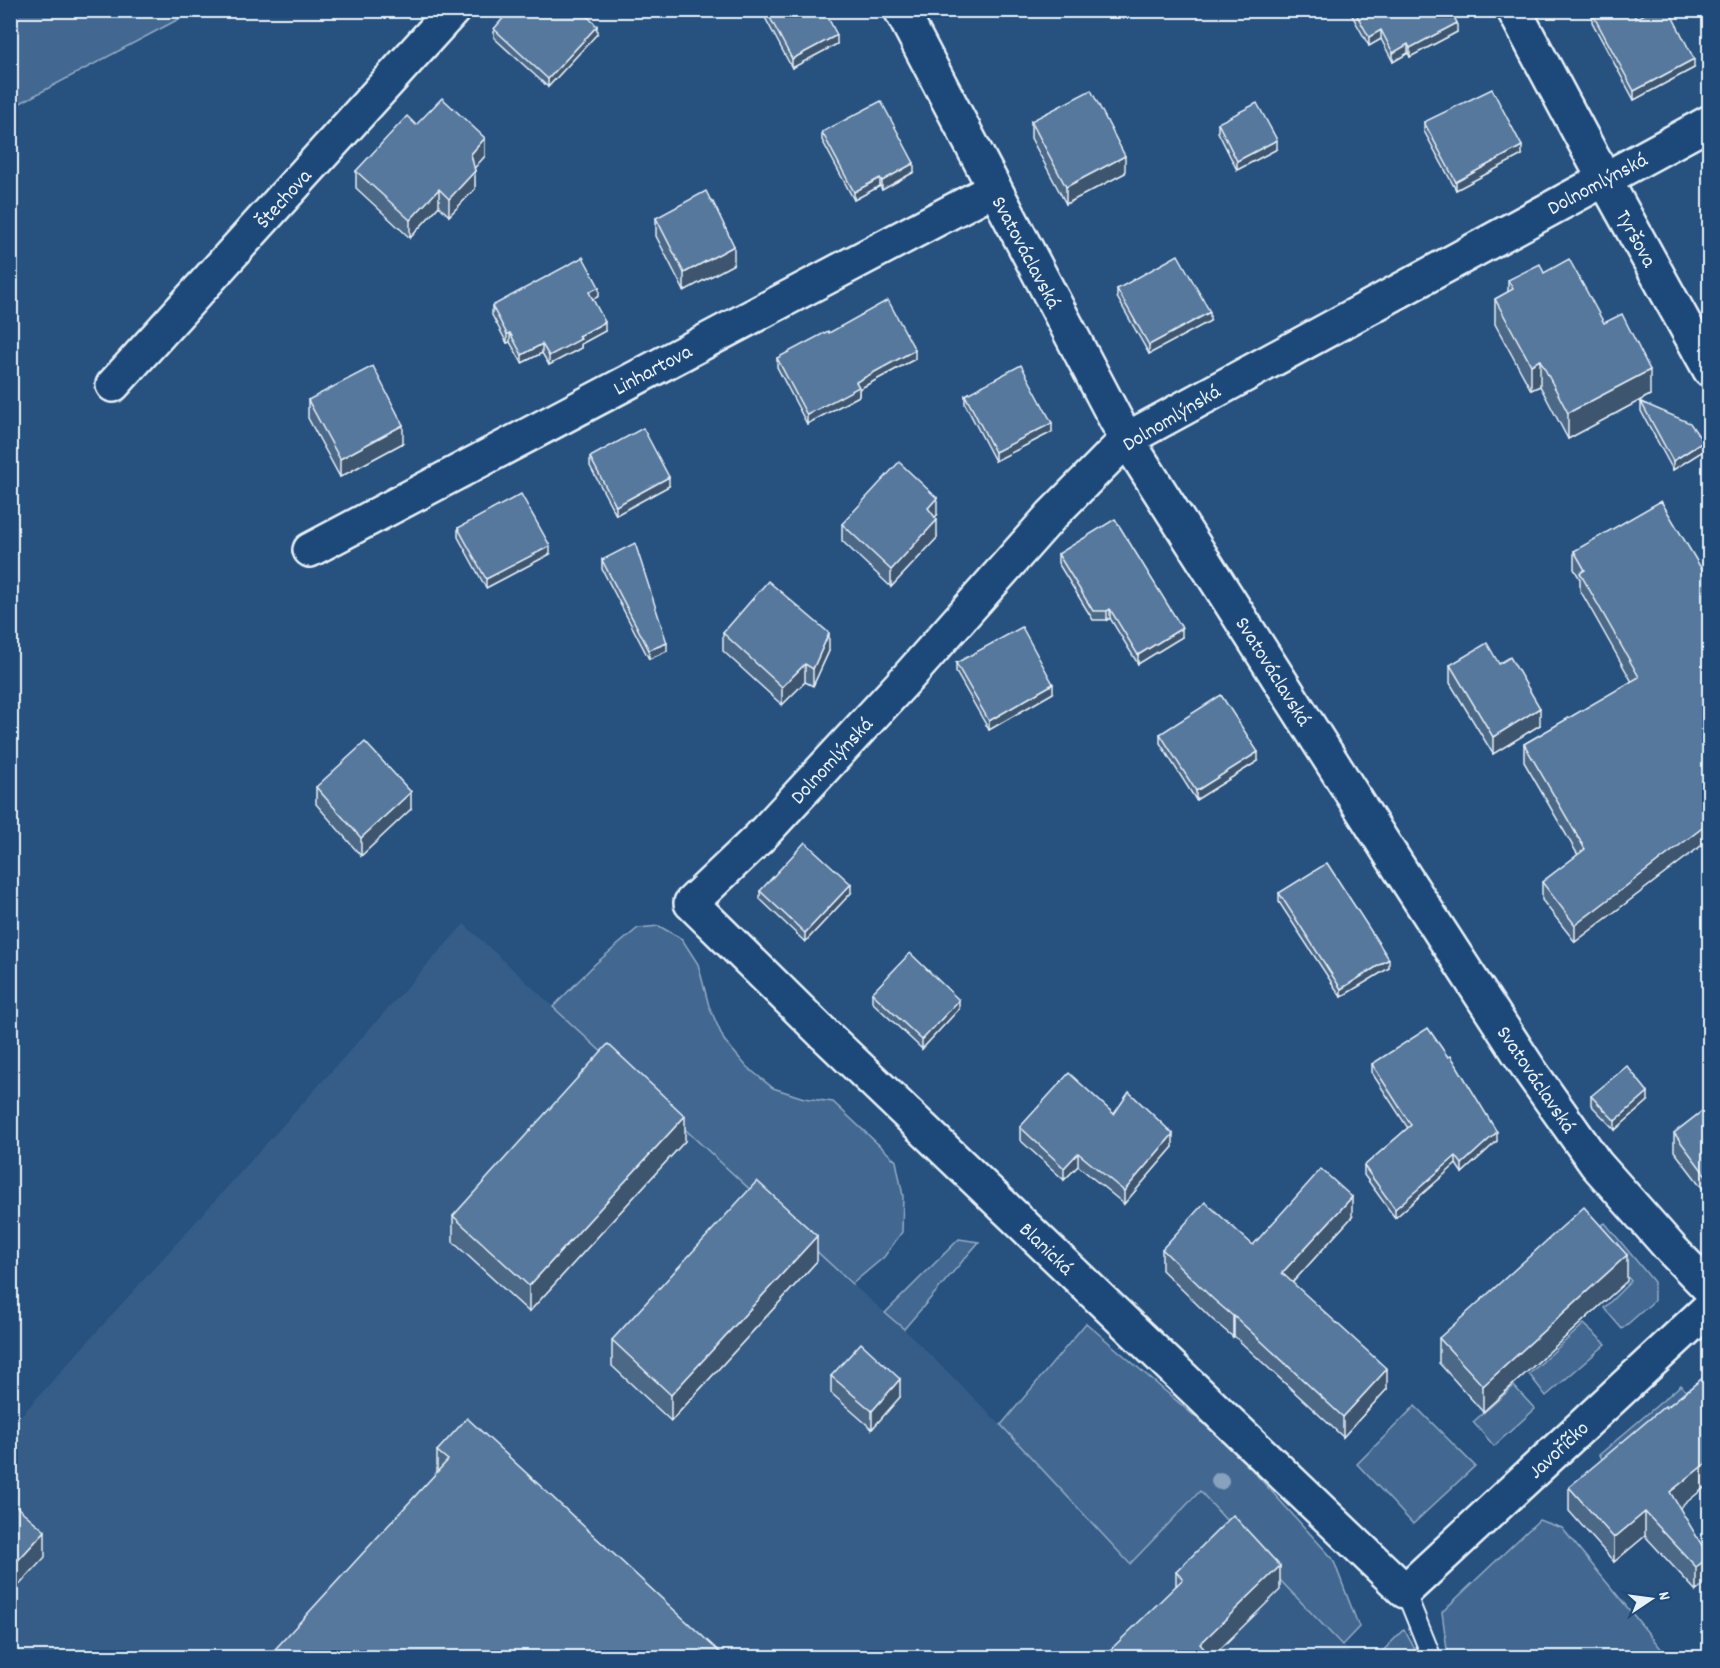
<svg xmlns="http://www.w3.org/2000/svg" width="1720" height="1668" font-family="Dekko,sans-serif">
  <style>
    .built { fill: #355d88 }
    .green { fill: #436891; stroke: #96acc4; stroke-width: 1.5 }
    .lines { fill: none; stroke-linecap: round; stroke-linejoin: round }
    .lane-casing { stroke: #e8f1f8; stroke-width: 22 }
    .street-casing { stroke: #e8f1f8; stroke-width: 38 }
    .lane { stroke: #1f4a7a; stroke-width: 18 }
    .street { stroke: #1f4a7a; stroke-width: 33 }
    .tree { fill: #88a1bc }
    .wall { fill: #4b6787; stroke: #e8f1f8; stroke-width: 1.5 }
    .shaded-wall { fill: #3d546e; stroke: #e8f1f8; stroke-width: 1.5 }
    .building { fill: #57789d; stroke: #e8f1f8; stroke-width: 1.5 }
    .labels { text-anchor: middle; stroke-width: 4.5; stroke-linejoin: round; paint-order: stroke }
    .street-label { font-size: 21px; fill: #e8f1f8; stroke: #1f4a7a }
  </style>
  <rect width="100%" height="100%" fill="#27517f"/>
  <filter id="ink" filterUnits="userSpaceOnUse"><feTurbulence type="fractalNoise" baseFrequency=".0167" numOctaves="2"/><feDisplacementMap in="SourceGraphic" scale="12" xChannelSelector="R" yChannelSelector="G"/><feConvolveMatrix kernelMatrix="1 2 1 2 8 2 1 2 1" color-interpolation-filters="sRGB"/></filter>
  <g filter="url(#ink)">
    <path class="built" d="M464,924L852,1284L904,1329L1001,1425L1130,1563L1200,1491L1232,1528L1354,1657H11L10,1428Z"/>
    <g class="green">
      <path d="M11,10H194V11L11,108Z"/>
      <path d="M659,926L682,939L698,964L709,1006L724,1040L747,1067L773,1088L804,1098L833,1102L896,1161L903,1196L902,1232L884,1257L852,1284L553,1007L595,964L638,928Z"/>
      <path d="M1605,1223L1654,1282V1301L1622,1329L1604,1308L1631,1281L1589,1233Z"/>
      <path d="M959,1239L979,1242L904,1329L885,1313Z"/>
      <path d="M1086,1323L1234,1450L1333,1559L1359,1627L1342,1645L1278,1578L1200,1491L1130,1564L1001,1425Z"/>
      <path d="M1584,1324L1606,1344L1546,1396L1529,1374Z"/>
      <path d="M1681,1385L1694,1402L1611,1468L1599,1455Z"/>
      <path d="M1514,1386L1535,1409L1494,1446L1473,1422Z"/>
      <path d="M1415,1406L1475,1466L1413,1524L1357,1464Z"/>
      <path d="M1539,1520L1562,1528L1668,1657H1448L1442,1612Z"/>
      <path d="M1404,1629L1419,1657H1377Z"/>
    </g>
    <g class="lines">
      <defs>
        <path id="lane" d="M1405,1591L1432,1658"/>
        <g id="street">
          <path d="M901,10L1116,420L1138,457L1401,871L1531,1072L1596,1164L1672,1250L1710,1289"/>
          <path d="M1514,10L1593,158L1710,370"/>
          <path d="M1710,122L1127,439L1052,515L909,676L760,837L691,903L823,1033L1405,1591L1710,1307"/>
          <path d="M113,385L453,10"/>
          <path d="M310,550L994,189"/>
        </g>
      </defs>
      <use href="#lane" class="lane-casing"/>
      <use href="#street" class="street-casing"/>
      <use href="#lane" class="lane"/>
      <use href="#street" class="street"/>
    </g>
    <circle class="tree" cx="1220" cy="1481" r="9"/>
    <g class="wall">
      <path d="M761,10H824L837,44L792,68Z"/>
      <path d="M1349,10H1451L1457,32L1410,57L1408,53L1393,62L1381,39L1369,46Z"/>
      <path d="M1592,13L1694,68L1634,100L1592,22Z"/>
      <path d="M494,29L597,34L548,87L494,38Z"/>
      <path d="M1031,121L1125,173L1066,204L1031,138Z"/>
      <path d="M1424,122L1522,155L1456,190L1424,131Z"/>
      <path d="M1218,123L1277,149L1237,170L1218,132Z"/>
      <path d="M416,125L485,156L474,168L475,189L449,216L439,206L410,238L356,188V171Z"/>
      <path d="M822,132L914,172L882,190L880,186L854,200L822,140Z"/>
      <path d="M656,218L734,264L684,291L656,236Z"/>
      <path d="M1544,273L1604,323L1650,395L1568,439L1540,386L1531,390L1495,324V299L1508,292V280Z"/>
      <path d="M1117,289L1210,321L1149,354L1117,297Z"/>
      <path d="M599,296L593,299L605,331L581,344V348L549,365L542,353L522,363L510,342L507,343L492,315V306Z"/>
      <path d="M777,358L915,359L859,389V396L807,424L777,367Z"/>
      <path d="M965,395L1052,432L995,461L965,404Z"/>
      <path d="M308,400L403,443L340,477L308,418Z"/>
      <path d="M1641,402L1703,451L1673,470L1641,411Z"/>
      <path d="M590,457L669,486L616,515L590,466Z"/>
      <path d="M937,515L935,517L937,538L891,587L842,541V524Z"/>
      <path d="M458,528L550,554L486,588L458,537Z"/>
      <path d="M1574,551L1710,583V839L1575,942L1542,900V882L1578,855L1524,762V744L1632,682L1580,590V579L1574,569Z"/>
      <path d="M1058,554L1182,637L1138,664L1110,618L1107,620H1093L1058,563Z"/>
      <path d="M602,560L667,651L649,659L602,569Z"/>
      <path d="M723,633L829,651L813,686L805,682L782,705L723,651Z"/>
      <path d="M956,663L1053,693L989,730L956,672Z"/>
      <path d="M1499,664L1540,725L1493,754L1450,683V665Z"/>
      <path d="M1160,734L1258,761L1196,800L1160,743Z"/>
      <path d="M316,787L411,809L361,856L316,804Z"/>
      <path d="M760,891L851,893L805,942L760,899Z"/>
      <path d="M1279,893L1389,968L1341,997L1279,902Z"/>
      <path d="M872,993L959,1009L922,1049L872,1002Z"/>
      <path d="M1372,1064L1497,1141L1462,1173L1456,1164L1395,1218L1364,1175V1166L1408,1128L1372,1073Z"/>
      <path d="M1591,1096L1648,1101L1615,1130L1591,1105Z"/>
      <path d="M1710,1105V1198L1674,1151V1133Z"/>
      <path d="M1114,1114L1173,1147L1124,1204L1078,1166L1064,1180L1020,1140V1127Z"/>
      <path d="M685,1141L529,1312L453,1242V1216Z"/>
      <path d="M1352,1217L1292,1283L1387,1389L1343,1437L1234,1336L1233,1337L1213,1320L1162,1270V1249L1253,1245Z"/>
      <path d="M817,1261L671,1421L612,1366V1340Z"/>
      <path d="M1627,1281L1483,1412L1439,1363V1338Z"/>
      <path d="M1710,1372V1483L1679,1508L1709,1581L1696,1591L1645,1536L1614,1562L1569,1511V1487Z"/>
      <path d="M831,1376L900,1397L872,1429L831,1393Z"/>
      <path d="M437,1451L726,1658L437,1472Z"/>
      <path d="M1176,1572L1280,1590L1176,1585Z"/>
    </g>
    <g class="shaded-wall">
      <path d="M1457,23V32L1410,57V48Z"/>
      <path d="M597,26V34L548,87V79Z"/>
      <path d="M1381,30V39L1369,46V37Z"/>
      <path d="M837,35V44L792,68V59Z"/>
      <path d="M1408,44V53L1393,62V53Z"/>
      <path d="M1694,59V68L1634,100V91Z"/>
      <path d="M485,138V156L471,172V154Z"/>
      <path d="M1277,140V149L1237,170V161Z"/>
      <path d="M1522,146V155L1456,190V182Z"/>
      <path d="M1125,156V173L1066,204V187Z"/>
      <path d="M914,163V172L882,190V181Z"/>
      <path d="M475,171V189L449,216V199Z"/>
      <path d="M880,178V186L854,200V192Z"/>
      <path d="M439,189V206L410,238V220Z"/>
      <path d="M734,246V264L684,291V273Z"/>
      <path d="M599,287V296L589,301V292Z"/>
      <path d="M1210,312V321L1149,354V345Z"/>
      <path d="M605,322V331L581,344V348L549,365V356L579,336Z"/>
      <path d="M510,333V342L507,343V334Z"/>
      <path d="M542,344V353L522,363V355Z"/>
      <path d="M915,350V359L859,389V396L807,424V415L856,382Z"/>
      <path d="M1540,360V386L1531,390V365Z"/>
      <path d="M1650,370V395L1568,439V413Z"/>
      <path d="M1052,423V432L995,461V452Z"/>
      <path d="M403,425V443L340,477V459Z"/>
      <path d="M1703,442V451L1673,470V461Z"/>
      <path d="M669,477V486L616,515V506Z"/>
      <path d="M937,498V515L928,525V508Z"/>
      <path d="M937,520V538L891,587V570Z"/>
      <path d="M550,546V554L486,588V579Z"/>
      <path d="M1110,609V618L1107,620V611Z"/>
      <path d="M1182,628V637L1138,664V655Z"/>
      <path d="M829,633V651L813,686V669Z"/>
      <path d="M667,643V651L649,659V650Z"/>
      <path d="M805,664V682L782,705V687Z"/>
      <path d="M1053,684V693L989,730V721Z"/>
      <path d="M1540,708V725L1493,754V737Z"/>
      <path d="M1258,752V761L1196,800V791Z"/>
      <path d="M411,792V809L361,856V838Z"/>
      <path d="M1710,822V839L1575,942V925Z"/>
      <path d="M851,884V893L805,942V933Z"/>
      <path d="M1389,959V968L1341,997V989Z"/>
      <path d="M959,1000V1009L922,1049V1040Z"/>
      <path d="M1648,1092V1101L1615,1130V1121Z"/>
      <path d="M685,1116V1141L529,1312V1286Z"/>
      <path d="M1497,1132V1141L1462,1173V1164Z"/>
      <path d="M1173,1134V1147L1124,1204V1191Z"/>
      <path d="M1078,1153V1166L1064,1180V1168Z"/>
      <path d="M1456,1156V1164L1395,1218V1209Z"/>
      <path d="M1352,1197V1217L1282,1294V1273Z"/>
      <path d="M817,1236V1261L671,1421V1395Z"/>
      <path d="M1627,1255V1281L1483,1412V1386Z"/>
      <path d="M1233,1316H1234V1336L1233,1337Z"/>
      <path d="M1387,1369V1389L1343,1437V1417Z"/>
      <path d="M900,1379V1397L872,1429V1411Z"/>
      <path d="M1710,1460V1483L1670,1516V1492Z"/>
      <path d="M1645,1512V1536L1614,1562V1538Z"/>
      <path d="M45,1531V1557L10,1595V1569Z"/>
      <path d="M1709,1557V1581L1696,1591V1567Z"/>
      <path d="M1280,1566V1590L1211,1658H1200V1644Z"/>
    </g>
    <g class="building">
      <path d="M510,10H581L597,26L548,79L494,29Z"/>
      <path d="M766,10H824L837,35L792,59Z"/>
      <path d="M1354,10H1451L1457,23L1410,48L1408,44L1393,53L1381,30L1369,37Z"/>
      <path d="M1596,10H1632L1636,19L1652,10H1669L1694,59L1634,91L1592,13Z"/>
      <path d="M1492,89L1522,146L1456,182L1424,122Z"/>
      <path d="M1091,90L1125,156L1066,187L1031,121Z"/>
      <path d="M442,98L485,138L471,154L475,171L449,199L439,189L410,220L356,171L407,116L416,125Z"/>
      <path d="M881,101L914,163L882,181L880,178L854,192L822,132Z"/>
      <path d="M1257,103L1277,140L1237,161L1218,123Z"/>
      <path d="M706,191L712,203L713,202L734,246L684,273L656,218Z"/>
      <path d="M1178,255L1210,312L1149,345L1117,289Z"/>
      <path d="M583,257L599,287L589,292L605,322L579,336L581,339L549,356L542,344L522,355L510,333L507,334L492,306Z"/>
      <path d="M1569,259L1604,323L1622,314L1650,370L1568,413L1540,360L1531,365L1495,299L1513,289L1508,280L1540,264L1544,273Z"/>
      <path d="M888,300L915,350L856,382L859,387L807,415L777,358L828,331L829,333Z"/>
      <path d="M1021,365L1052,423L995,452L965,395Z"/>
      <path d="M373,366L403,425L340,459L308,400Z"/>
      <path d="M1641,402L1690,423L1703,442L1673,461Z"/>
      <path d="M643,428L669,477L616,506L590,457Z"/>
      <path d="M899,462L937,498L928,508L937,520L891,570L842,524Z"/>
      <path d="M521,494L550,546L486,579L458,528Z"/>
      <path d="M1661,501L1710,583V822L1575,925L1542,882L1585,849L1524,744L1639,677L1580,573L1585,570L1574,551Z"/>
      <path d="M1115,519L1182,628L1138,655L1110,609L1107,611H1093L1058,554Z"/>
      <path d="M635,543L667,643L649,650L602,560Z"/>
      <path d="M768,581L829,633L813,669L805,664L782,687L723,633Z"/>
      <path d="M1022,627L1053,684L989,721L956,663Z"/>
      <path d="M1487,643L1499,664L1510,657L1540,708L1493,737L1450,665Z"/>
      <path d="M1221,695L1258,752L1196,791L1160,734Z"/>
      <path d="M365,742L411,792L361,838L316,787Z"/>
      <path d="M805,842L851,884L805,933L760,891Z"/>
      <path d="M1327,863L1389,959L1341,989L1279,893Z"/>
      <path d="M910,953L959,1000L922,1040L872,993Z"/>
      <path d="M1428,1028L1448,1057L1451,1056L1497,1132L1462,1164L1456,1156L1395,1209L1364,1166L1411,1125L1372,1064Z"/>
      <path d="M608,1044L685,1116L529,1286L453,1216Z"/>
      <path d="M1627,1066L1648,1092L1615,1121L1591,1096Z"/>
      <path d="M1069,1073L1114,1114L1129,1092L1173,1134L1124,1191L1078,1153L1064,1168L1020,1127Z"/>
      <path d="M1710,1105V1181L1674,1133Z"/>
      <path d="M1321,1169L1352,1197L1282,1273L1387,1369L1343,1417L1234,1316H1233L1213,1299L1162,1249L1205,1202L1253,1245Z"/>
      <path d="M757,1181L817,1236L671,1395L612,1340Z"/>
      <path d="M1584,1207L1627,1255L1483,1386L1439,1338Z"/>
      <path d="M861,1343L900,1379L872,1411L831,1376Z"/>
      <path d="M1710,1372V1460L1670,1492L1709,1557L1696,1567L1645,1512L1614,1538L1569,1487L1665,1406L1666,1408Z"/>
      <path d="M467,1418L726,1658H267L448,1460L437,1451Z"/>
      <path d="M10,1501L45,1531L10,1569Z"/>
      <path d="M1233,1515L1280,1566L1200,1644L1207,1652L1202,1658H1102L1183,1579L1176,1572Z"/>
    </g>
  </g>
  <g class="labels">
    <g class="street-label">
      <text transform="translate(1597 183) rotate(-28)" y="7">Dolnomlýnská</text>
      <text transform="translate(283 198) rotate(-48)" y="7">Štechova</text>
      <text transform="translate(1637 238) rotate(61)" y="7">Tyršova</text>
      <text transform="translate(1027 252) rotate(62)" y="7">Svatováclavská</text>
      <text transform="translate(652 369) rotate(-28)" y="7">Linhartova</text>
      <text transform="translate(1171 417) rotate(-31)" y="7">Dolnomlýnská</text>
      <text transform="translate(1274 671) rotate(58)" y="7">Svatováclavská</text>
      <text transform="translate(831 760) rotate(-47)" y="7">Dolnomlýnská</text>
      <text transform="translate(1537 1079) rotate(56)" y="7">Svatováclavská</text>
      <text transform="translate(1047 1248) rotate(44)" y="7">Blanická</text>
      <text transform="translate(1558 1449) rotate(-43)" y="7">Javoříčko</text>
    </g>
  </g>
  <rect width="1720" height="1668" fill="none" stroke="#1f4a7a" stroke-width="36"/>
  <rect x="18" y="18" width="1684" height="1632" fill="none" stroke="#e8f1f8" stroke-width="2" filter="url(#ink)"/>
  <g transform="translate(1651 1599) rotate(77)" stroke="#1f4a7a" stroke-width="4.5" paint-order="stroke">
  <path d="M0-4.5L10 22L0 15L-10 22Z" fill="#e8f1f8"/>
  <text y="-9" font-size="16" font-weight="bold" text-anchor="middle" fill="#e8f1f8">N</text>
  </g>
</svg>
